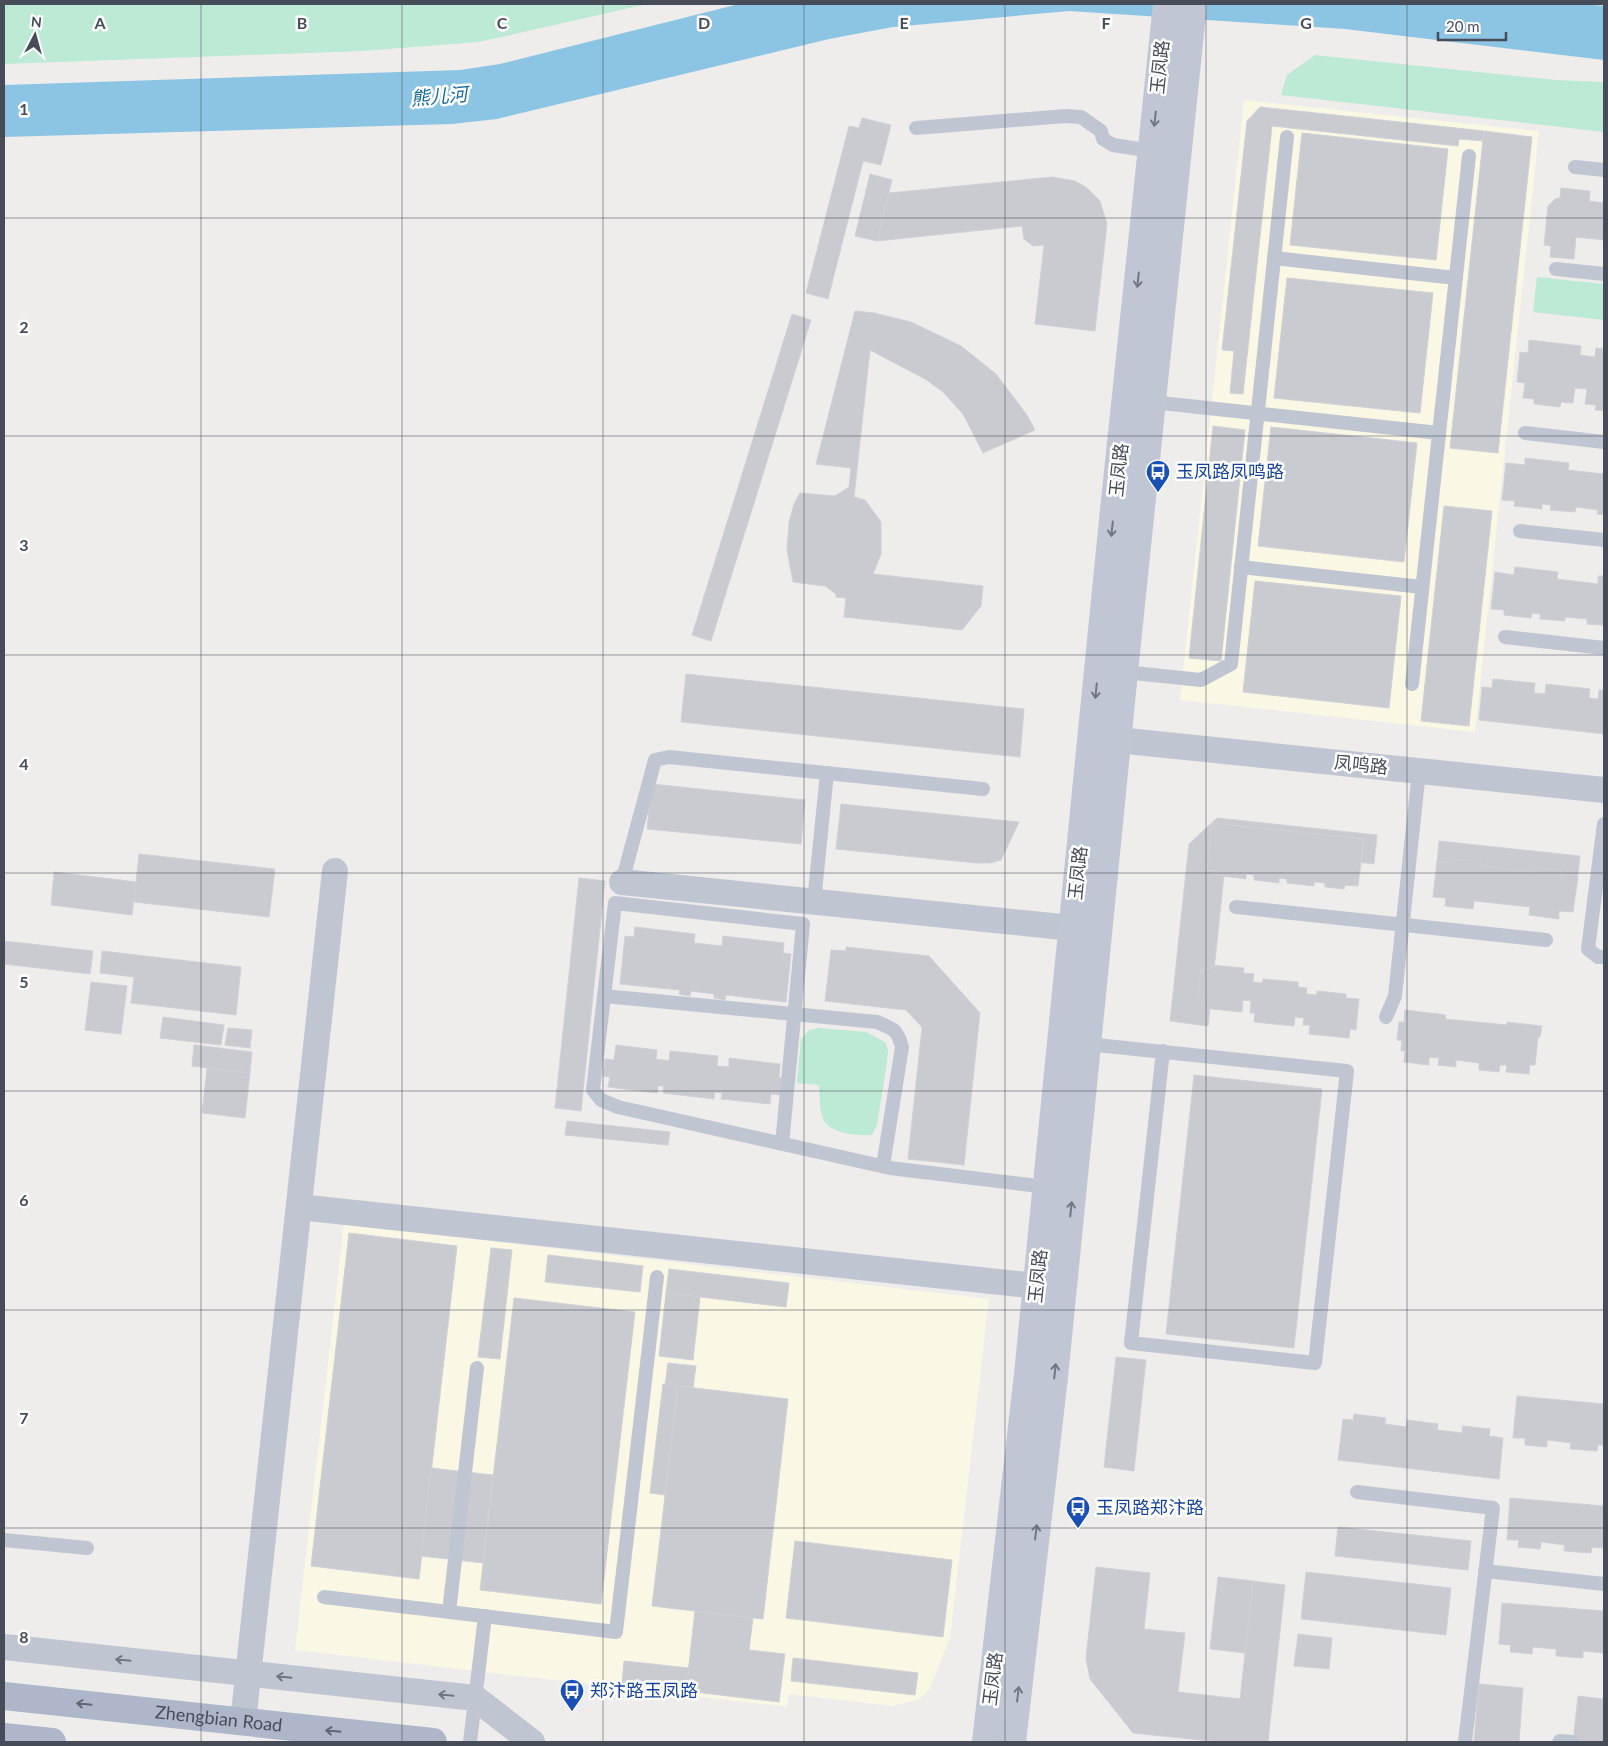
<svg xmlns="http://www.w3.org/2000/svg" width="1608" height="1746" font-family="Lato,'Noto Sans SC',sans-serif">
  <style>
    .commercial { fill: #faf7e5 }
    .green { fill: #bcead5 }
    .water { fill: #8cc5e4 }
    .building { fill: #cacad1; stroke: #d0d1d7 }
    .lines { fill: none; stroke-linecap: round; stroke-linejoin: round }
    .lane { stroke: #c0c6d1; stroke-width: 14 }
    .street { stroke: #c0c6d1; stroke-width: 26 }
    .secondary { stroke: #c0c6d4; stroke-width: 28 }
    .primary { stroke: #adb7c9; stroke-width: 28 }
    .oneway { stroke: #717783 }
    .oneway2 { stroke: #717782 }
    .oneway3 { stroke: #606874 }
    .grid { fill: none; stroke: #464d58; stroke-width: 1; stroke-opacity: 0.55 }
    .labels { text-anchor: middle; stroke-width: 5; stroke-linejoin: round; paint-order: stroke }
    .street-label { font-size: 18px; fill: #464d58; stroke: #fff }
    .transit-label { font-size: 18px; fill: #164399; stroke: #fff; text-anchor: start }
    .water-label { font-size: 19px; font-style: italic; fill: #166b9b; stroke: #fff }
    .grid-label { font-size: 16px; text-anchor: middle; font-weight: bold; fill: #464d58; stroke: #fff; stroke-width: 5; stroke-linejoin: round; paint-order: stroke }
  </style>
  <rect width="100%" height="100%" fill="#efecec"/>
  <g class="commercial">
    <path d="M1244,100L1539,131L1475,732L1180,700Z"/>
    <path d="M344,1224L989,1299L950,1638L929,1690L918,1700L892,1706L789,1694L787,1707L295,1650Z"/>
  </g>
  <g class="green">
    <path d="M4,4H647L479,42L362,51L4,64Z"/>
    <path d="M1315,55L1556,80L1604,82V132L1281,95L1287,75Z"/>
    <path d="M1537,277L1604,284V320L1533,312Z"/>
    <path d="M818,1028L867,1032L886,1043L888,1051L887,1062L877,1125L872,1135C858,1136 833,1134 824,1121C819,1111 820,1096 819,1085L797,1083L801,1039L809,1030Z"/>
  </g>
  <path class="water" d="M739,4H1583L1604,6V60L1345,29L1069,11L893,27L829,39L497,119L452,124L4,137V85L460,70L500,64Z"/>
  <g class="building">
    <path d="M1260,107L1484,131L1483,141L1459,139L1458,146L1272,126L1243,394L1230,393L1234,351L1222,350L1247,121Z"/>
    <path d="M862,118L891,125L881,165L863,161L828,299L806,293L849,126L859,128Z"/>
    <path d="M1484,131L1532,137L1498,453L1450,448Z"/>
    <path d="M1302,133L1448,149L1436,260L1290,245Z"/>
    <path d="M870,174L892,180L877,241L855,236Z"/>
    <path d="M1052,177L1075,181L1086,187L1100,201L1107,224L1095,331L1035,324L1044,245L1033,246L1029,243L1024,239L1022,226L877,241L889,193Z"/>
    <path d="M1561,188L1590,191L1589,201L1604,203V240L1576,237L1574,259L1550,257L1551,246L1544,245L1548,206L1555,199L1560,198Z"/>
    <path d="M1287,278L1433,293L1420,413L1274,398Z"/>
    <path d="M855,311L874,313L911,322L961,346L996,374L1027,415L1035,430L983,453L963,414L942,391L925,379L870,350L854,497L865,500L881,522V554L873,574L983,586L981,606L962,630L844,617L846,598L836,597V594L825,586L793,582L787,550L789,522L794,504L800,493L835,496L849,487L851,468L816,464Z"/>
    <path d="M792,314L811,320L711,641L692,635Z"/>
    <path d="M1529,340L1581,346L1580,355L1595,357L1596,348L1604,349V411L1595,410L1596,405L1585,404L1587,389L1575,388L1573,403L1561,402L1560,407L1534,404V399L1523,398L1525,383L1517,382L1520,352L1528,353Z"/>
    <path d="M1213,426L1245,430L1221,661L1189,658Z"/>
    <path d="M1271,427L1417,443L1404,562L1258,546Z"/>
    <path d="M1525,458L1569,463L1568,470L1604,474V515L1597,514L1598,510L1576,507L1575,512L1550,510L1551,505L1542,504V509L1514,506L1515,501L1502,500L1506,463L1525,465Z"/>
    <path d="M1444,506L1492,511L1469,726L1421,721Z"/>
    <path d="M1515,567L1558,572L1557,579L1598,584V576H1604V625L1587,624V619L1565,617V621L1540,619V614L1532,613L1531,618L1504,615V610L1491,609L1495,572L1514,575Z"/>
    <path d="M1255,581L1401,596L1389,708L1243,692Z"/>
    <path d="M686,674L1024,709L1020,757L681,722Z"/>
    <path d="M1493,679L1535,683L1534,693L1545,694L1546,684L1590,689L1589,698L1598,699L1599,690H1604V734L1479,720L1482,687L1492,688Z"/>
    <path d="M652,784L805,800L801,844L647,829Z"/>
    <path d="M841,804L1019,822L1001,860L990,863H976L836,849Z"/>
    <path d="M1217,818L1377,835L1374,864L1227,848L1208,1026L1170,1021L1189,844Z"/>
    <path d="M1212,823L1364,839L1358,886L1345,885L1344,889L1325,887V883L1314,882V886L1287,883V879L1279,878V883L1254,880V875L1246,874V879L1215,875L1216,871L1207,870Z"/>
    <path d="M1439,841L1580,856L1576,890L1436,875Z"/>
    <path d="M139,854L275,869L269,917L134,902Z"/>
    <path d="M1454,859L1481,861V866L1532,872L1533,867L1561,870L1560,875L1578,876L1573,912L1559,911V919L1529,915L1530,907L1474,901L1473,909L1445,906L1446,898L1433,897L1437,861L1453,863Z"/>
    <path d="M54,872L136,882L132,915L51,905Z"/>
    <path d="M579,878L605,881L581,1111L555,1108Z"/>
    <path d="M635,927L695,934L694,943L722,946L723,936L784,943L783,953L791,954L786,1002L726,995L725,1000L714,998V994L691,991L690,996L679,994L680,990L620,984L625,936L634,937Z"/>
    <path d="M4,941L93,951L90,974L4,964Z"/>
    <path d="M846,947L929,956L980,1013L964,1165L908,1159L922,1027L906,1010L825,1001L831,950L846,951Z"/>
    <path d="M102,951L241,967L236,1015L131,1003L134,977L100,973Z"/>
    <path d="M1211,965L1244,968L1243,973L1254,974L1253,982L1262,983L1263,979L1298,982V987L1307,988L1306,994L1317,995V991L1346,994V998L1359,999L1356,1030L1350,1029L1349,1038L1309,1034L1310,1025H1303L1304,1018L1295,1017L1294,1026L1254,1022L1255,1013H1250L1251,1001L1243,1000L1242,1012L1202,1008L1204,996L1198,995L1201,968L1211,969Z"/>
    <path d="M91,982L127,986L121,1034L85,1030Z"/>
    <path d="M1405,1010L1446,1015L1445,1019L1507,1025V1022L1542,1026L1540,1037H1538L1535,1065H1530L1529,1074L1506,1072L1507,1065H1500L1499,1072L1479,1070V1063L1456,1060V1067L1438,1065L1439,1058L1429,1057V1065L1404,1062L1405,1051H1401L1402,1041L1397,1040L1399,1022H1404Z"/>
    <path d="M163,1017L224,1025L221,1045L160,1038Z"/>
    <path d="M228,1028L252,1030L250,1048L225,1045Z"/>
    <path d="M194,1045L252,1052L250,1073L192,1066Z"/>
    <path d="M616,1045L657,1050L656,1059L669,1061L670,1051L718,1056L717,1066L729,1067V1058L780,1064L779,1078H782L780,1095L771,1094L770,1104L721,1099L722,1093L715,1092L714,1099L663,1093L664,1086H658L657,1093L608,1087L610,1077L603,1076L605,1059L614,1060Z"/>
    <path d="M207,1068L250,1073L245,1118L202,1113Z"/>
    <path d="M1194,1075L1322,1089L1294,1348L1166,1334Z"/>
    <path d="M567,1121L670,1132L668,1145L565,1135Z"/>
    <path d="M349,1233L457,1246L419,1579L311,1566Z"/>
    <path d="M491,1248L512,1250L500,1359L478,1357Z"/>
    <path d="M548,1255L643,1266L640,1292L545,1282Z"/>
    <path d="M669,1269L789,1283L786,1307L666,1293Z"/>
    <path d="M666,1293L700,1297L693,1360L659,1356Z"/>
    <path d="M514,1298L635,1312L601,1604L480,1590Z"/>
    <path d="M1116,1357L1146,1360L1134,1471L1104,1467Z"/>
    <path d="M668,1363L696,1366L693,1388L665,1385Z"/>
    <path d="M663,1384L678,1386L665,1495L650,1493Z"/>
    <path d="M678,1386L788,1399L763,1619L652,1606Z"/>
    <path d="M1517,1396L1604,1404V1445H1598L1597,1451L1570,1449L1571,1443L1547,1440V1447L1525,1445V1438H1513Z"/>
    <path d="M1354,1414L1386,1418L1385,1424L1406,1427L1407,1420L1438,1424L1437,1430L1462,1433L1463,1426L1490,1429L1489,1436L1503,1438L1499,1479L1338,1460L1343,1419L1353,1420Z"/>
    <path d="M431,1468L493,1475L483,1563L421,1556Z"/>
    <path d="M1510,1498L1604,1506V1548L1592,1547L1591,1553L1564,1551L1565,1545L1541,1542L1540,1549L1518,1547L1519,1540H1507Z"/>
    <path d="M1338,1527L1471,1541L1468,1570L1335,1556Z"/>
    <path d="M795,1541L952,1560L943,1637L786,1618Z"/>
    <path d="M1096,1567L1150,1573L1144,1629L1185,1633L1178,1692L1240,1699L1253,1581L1285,1585L1268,1742H1220L1133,1733L1090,1679L1086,1658Z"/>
    <path d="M1306,1572L1451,1588L1446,1635L1301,1619Z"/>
    <path d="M1218,1577L1253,1581L1245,1653L1210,1649Z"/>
    <path d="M1502,1603L1604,1611V1653L1583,1651V1658L1556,1656V1649L1533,1647L1532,1654L1510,1652L1511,1645L1499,1644Z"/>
    <path d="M695,1611L753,1618L749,1650L785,1654L779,1702L686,1691Z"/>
    <path d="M1298,1634L1332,1638L1329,1669L1294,1666Z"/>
    <path d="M793,1658L918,1673L915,1695L791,1681Z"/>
    <path d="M624,1661L689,1668L686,1691L622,1684Z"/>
    <path d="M1479,1684L1523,1688L1519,1742H1474Z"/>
    <path d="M1578,1696L1604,1699V1742H1573Z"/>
  </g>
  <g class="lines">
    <g class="lane">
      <path d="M916,128L1066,116L1081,117L1101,131L1103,139L1113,145L1152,151"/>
      <path d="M1575,167L1604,170"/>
      <path d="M1274,258L1456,278"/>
      <path d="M1556,269L1604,274"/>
      <path d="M1152,402L1439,433"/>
      <path d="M1525,433L1604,442"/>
      <path d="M1520,531L1604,540"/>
      <path d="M1241,567L1422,587"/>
      <path d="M1505,637L1604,648"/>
      <path d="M1124,672L1201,680L1231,664L1287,137"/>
      <path d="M1412,684L1469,156"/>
      <path d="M1604,824L1588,949L1598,957H1604"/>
      <path d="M622,882L655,760L669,757L983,789"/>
      <path d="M814,902L827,773"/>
      <path d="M1236,907L1546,940"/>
      <path d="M604,996L877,1022C894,1029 897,1029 902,1047L883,1166"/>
      <path d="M1386,1017L1395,996L1419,771"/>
      <path d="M1087,1044L1347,1071L1315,1363L1131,1343L1163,1051"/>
      <path d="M782,1144L803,924L615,903L593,1090L601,1100L618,1107L890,1168L1047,1187"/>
      <path d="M1357,1492L1493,1508L1465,1742"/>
      <path d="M4,1540L87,1548"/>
      <path d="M1485,1571L1604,1584"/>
      <path d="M324,1597L616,1632L657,1277"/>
      <path d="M449,1612L477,1368"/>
      <path d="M470,1742L485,1616"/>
      <path d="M1559,1742L1560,1741L1572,1742"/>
    </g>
    <g class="street">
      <path d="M1117,740L1604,790"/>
      <path d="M622,882L1072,928"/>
      <path d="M299,1207L1037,1286"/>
      <path d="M4,1647L475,1698L532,1742"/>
      <path d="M243,1722L335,871"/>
    </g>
    <g class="secondary">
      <path d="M986,1742L1028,1374L1114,510L1167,4"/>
      <path d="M1012,1742L1054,1377L1124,672L1193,4"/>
    </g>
    <g class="primary">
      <path id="s1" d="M4,1696L433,1742"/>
      <path d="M4,1737L52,1742"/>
    </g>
  </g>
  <defs><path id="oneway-shaft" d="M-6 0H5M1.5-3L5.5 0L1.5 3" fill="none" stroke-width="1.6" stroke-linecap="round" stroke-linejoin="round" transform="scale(1.25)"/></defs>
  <g class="oneway">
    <use href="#oneway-shaft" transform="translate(1155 119) rotate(96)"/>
    <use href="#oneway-shaft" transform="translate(1138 280) rotate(96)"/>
    <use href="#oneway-shaft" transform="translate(1112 529) rotate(96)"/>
    <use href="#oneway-shaft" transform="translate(1096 691) rotate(96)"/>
    <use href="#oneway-shaft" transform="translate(1071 1209) rotate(-84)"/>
    <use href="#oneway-shaft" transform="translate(1055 1371) rotate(-84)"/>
    <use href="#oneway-shaft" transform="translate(1036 1532) rotate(-83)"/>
    <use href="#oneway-shaft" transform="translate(1018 1694) rotate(-83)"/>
  </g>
  <g class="oneway2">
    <use href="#oneway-shaft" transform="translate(123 1660) rotate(-174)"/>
    <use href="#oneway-shaft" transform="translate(284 1677) rotate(-174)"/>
    <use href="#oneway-shaft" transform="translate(446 1695) rotate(-174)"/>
  </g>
  <g class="oneway3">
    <use href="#oneway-shaft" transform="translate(84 1704) rotate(-174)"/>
    <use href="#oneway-shaft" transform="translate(333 1731) rotate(-174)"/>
  </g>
  <path class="grid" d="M201,4V1742M402,4V1742M603,4V1742M804,4V1742M1005,4V1742M1206,4V1742M1407,4V1742M4,218H1604M4,436H1604M4,655H1604M4,873H1604M4,1091H1604M4,1310H1604M4,1528H1604"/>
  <defs>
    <symbol id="bus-pin" viewBox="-11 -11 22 30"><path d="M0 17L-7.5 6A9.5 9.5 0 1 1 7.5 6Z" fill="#1a4fb4" stroke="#fff"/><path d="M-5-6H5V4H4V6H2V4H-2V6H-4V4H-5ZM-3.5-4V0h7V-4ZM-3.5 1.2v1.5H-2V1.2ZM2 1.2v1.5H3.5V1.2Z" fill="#fff"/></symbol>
  </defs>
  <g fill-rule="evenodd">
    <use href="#bus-pin" x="1144" y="458" width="28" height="38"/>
    <use href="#bus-pin" x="1064" y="1494" width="28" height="38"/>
    <use href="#bus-pin" x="558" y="1677" width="28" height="38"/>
  </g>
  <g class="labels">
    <g class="street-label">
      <text transform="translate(1160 67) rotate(-84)" y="6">玉凤路</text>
      <text transform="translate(1119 470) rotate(-84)" y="6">玉凤路</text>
      <text transform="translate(1361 765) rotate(6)" y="6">凤鸣路</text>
      <text transform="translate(1078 873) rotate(-84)" y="6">玉凤路</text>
      <text transform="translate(1038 1276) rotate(-84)" y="6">玉凤路</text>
      <text transform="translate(993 1679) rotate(-83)" y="6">玉凤路</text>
      <text dy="6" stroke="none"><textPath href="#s1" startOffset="216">Zhengbian Road</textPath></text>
    </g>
    <g class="transit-label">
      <text x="1176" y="478">玉凤路凤鸣路</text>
      <text x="1096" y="1514">玉凤路郑汴路</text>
      <text x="590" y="1697">郑汴路玉凤路</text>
    </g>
    <g class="water-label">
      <text transform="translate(439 96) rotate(-5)" y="7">熊儿河</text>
    </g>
  </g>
  <g class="grid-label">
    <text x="100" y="29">A</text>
    <text x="302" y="29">B</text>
    <text x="502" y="29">C</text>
    <text x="704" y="29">D</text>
    <text x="904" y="29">E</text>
    <text x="1106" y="29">F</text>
    <text x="1306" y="29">G</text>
    <text x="24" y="115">1</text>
    <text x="24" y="333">2</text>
    <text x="24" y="551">3</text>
    <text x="24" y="770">4</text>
    <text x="24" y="988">5</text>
    <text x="24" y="1206">6</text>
    <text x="24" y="1424">7</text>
    <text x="24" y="1643">8</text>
  </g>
  <rect width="1608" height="1746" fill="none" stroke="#464d58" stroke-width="10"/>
  <g transform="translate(35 35) rotate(6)" stroke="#ffffff" stroke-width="4" paint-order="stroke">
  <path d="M0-4L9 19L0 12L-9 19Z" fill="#464d58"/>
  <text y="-8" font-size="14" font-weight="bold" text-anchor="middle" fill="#464d58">N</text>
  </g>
  <path d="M1438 32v8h68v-8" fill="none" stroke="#464d58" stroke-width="2.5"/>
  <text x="1446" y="32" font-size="15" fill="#464d58" stroke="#ffffff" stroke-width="4" paint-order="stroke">20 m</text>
</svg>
